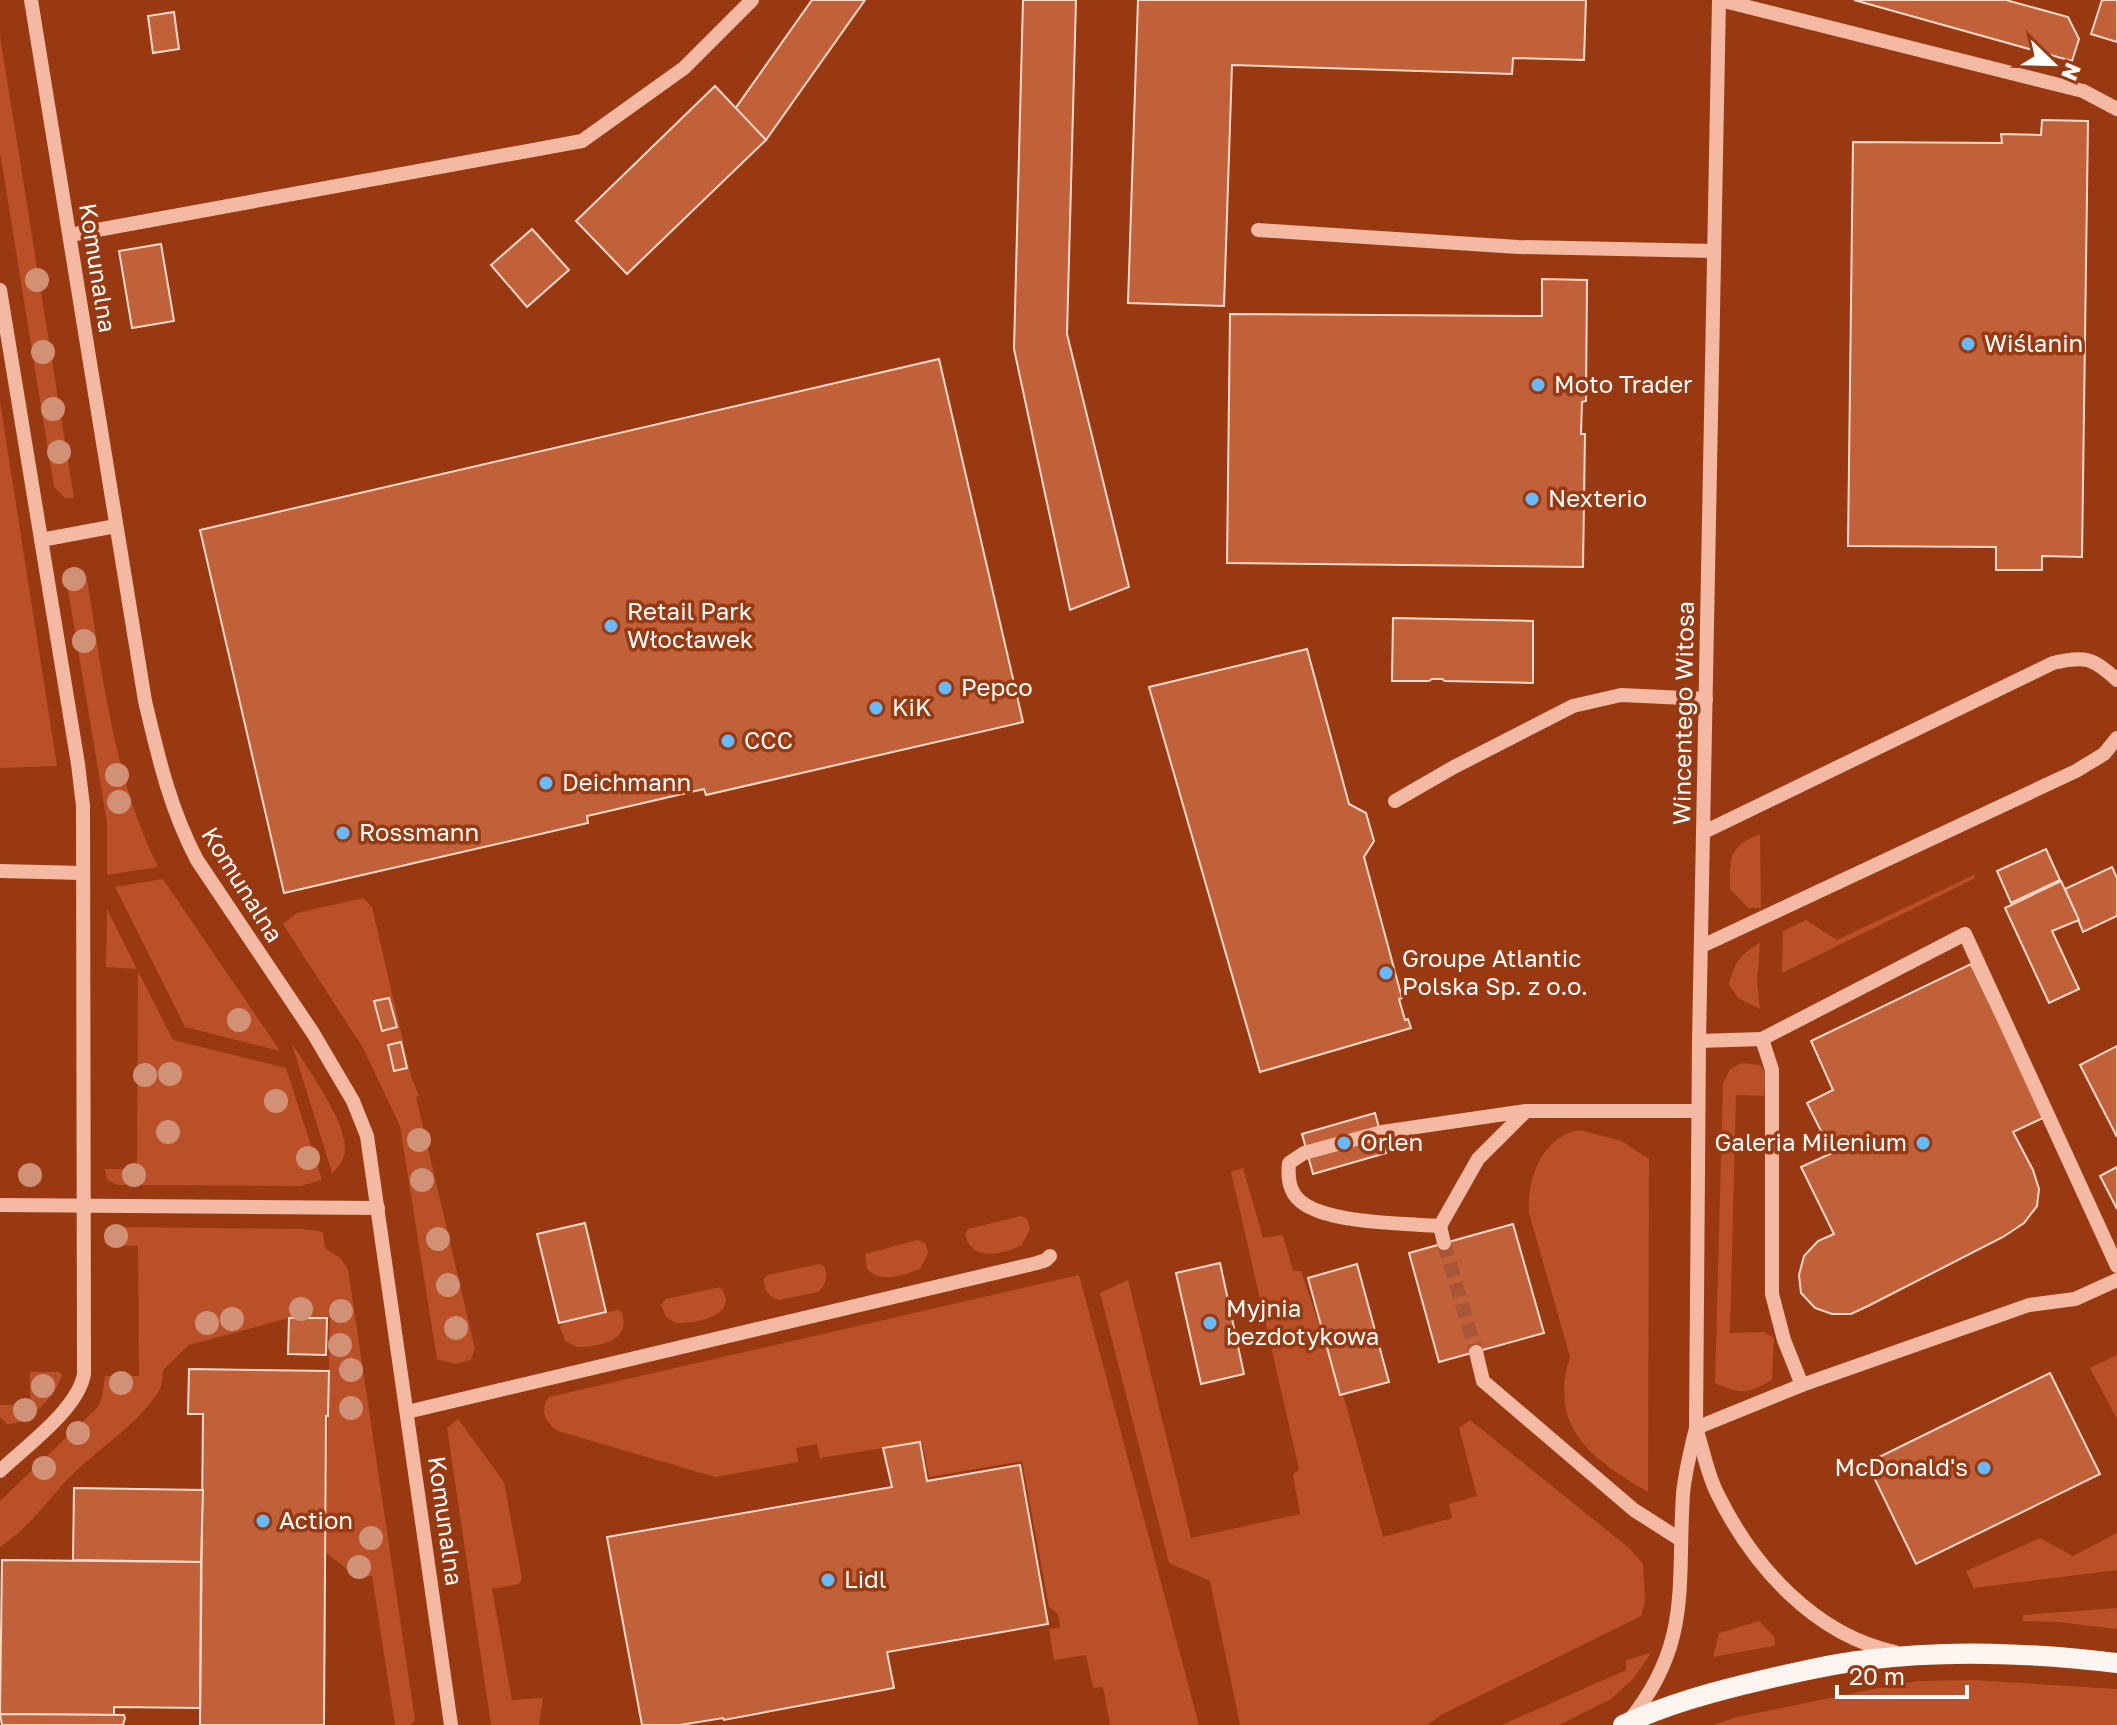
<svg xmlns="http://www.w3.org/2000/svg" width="2117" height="1725" font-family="'Golos Text',sans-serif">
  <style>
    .green { fill: #b95027 }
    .building { fill: #c1613a; stroke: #fed9cb; stroke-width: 2 }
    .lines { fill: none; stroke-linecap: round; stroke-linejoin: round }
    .minor-tunnel { stroke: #a75735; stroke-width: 14; stroke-dasharray: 14 7; stroke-linecap: butt }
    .minor { stroke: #f4b9a3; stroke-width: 14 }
    .major { stroke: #fff5f0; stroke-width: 20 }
    .tree { fill: #d09177 }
    .poi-dot { fill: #6bf; stroke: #983911; stroke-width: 3 }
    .labels { text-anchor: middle; stroke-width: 7; stroke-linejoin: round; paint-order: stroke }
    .street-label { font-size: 24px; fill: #fff; stroke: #983911 }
    .poi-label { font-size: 24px; fill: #fff; stroke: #983911; text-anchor: start }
  </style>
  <rect width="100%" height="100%" fill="#983911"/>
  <g class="green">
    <path d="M0,36L74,498H65L54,487L0,152Z"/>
    <path d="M0,402L57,766L0,768Z"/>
    <path d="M86,574C103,675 112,773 158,867L107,875V822L68,590L70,579Z"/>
    <path d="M1760,834L1761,908H1748L1730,889C1730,857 1728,847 1760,834Z"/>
    <path d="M1976,874L1974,879L1782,973L1783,931L1806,920L1837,940Z"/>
    <path d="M163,879L280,1051L185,1027L115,887Z"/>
    <path d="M363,898L372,907L411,1076L419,1096L416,1097L475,1349L471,1360L455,1364L437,1359L400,1126L363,1048L283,924L297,913Z"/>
    <path d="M107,909L137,969L106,967Z"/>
    <path d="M1760,943L1757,982L1760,1009L1738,998L1729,985C1734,963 1740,954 1760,943Z"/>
    <path d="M138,971L173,1040L286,1068L322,1180L301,1186L118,1185L107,1180L105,1169H137Z"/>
    <path d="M292,1044C307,1067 348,1124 345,1151C344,1160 339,1167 332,1173Z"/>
    <path d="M1742,1063L1760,1065L1767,1074L1764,1096L1736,1095L1730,1333L1764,1332L1774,1338L1772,1380C1747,1394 1741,1395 1715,1383L1723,1084L1730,1069Z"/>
    <path d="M1580,1130L1621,1141L1649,1159L1648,1492C1594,1461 1547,1428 1570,1357L1529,1213C1527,1179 1541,1137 1580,1130Z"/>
    <path d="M1243,1168L1263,1238L1283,1235L1293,1271H1301L1346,1405L1383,1537L1452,1518L1449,1504L1477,1496L1459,1428L1470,1420L1629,1548L1643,1564L1645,1602L1641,1616L1441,1715L1427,1725H1240L1210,1581L1169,1563L1100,1293L1128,1280L1191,1538L1300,1514L1293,1475L1299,1469L1231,1172Z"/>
    <path d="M1021,1216L1027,1219L1030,1229L1022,1245C1001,1255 971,1262 965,1234L968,1229Z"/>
    <path d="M121,1227L303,1229L323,1232L325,1248L340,1258L348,1269L415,1720L410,1725H395L372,1576L358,1578L325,1552L330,1318H289L189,1345L163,1370C162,1376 163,1384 160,1389C141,1422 102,1446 75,1472C47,1499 35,1523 0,1547V1501L97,1408L102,1398L105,1376H139L138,1246L107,1245L104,1242L111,1230Z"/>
    <path d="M918,1240L926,1244L928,1253L920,1269C903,1275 881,1284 867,1269L865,1254Z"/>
    <path d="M819,1264L824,1266C829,1275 826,1285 818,1292L779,1300C769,1297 763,1290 764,1279L768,1275Z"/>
    <path d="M1079,1275L1199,1725H1110L1103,1687L1093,1688L1086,1655L1054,1660L1049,1629L1060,1627L1058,1614L1049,1607L1022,1461L929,1477L922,1442L820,1458L817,1444L796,1448L798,1462L715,1477L558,1431C545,1423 539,1410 549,1397Z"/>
    <path d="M720,1287C742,1315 695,1324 676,1323L666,1317L661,1305L666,1299Z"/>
    <path d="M617,1310L622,1312C631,1341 600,1347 577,1347L565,1341L560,1327L564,1323Z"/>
    <path d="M2117,1355V1419L2090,1368Z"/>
    <path d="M30,1372H60L62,1375C57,1395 28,1425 7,1424L0,1417V1405H30Z"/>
    <path d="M458,1419L504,1482L522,1579L519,1584L492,1589L512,1700L543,1698L539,1725H491L447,1428Z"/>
    <path d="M2117,1533V1570L1974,1588L1966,1571L2040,1538L2073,1556Z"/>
    <path d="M2117,1608V1629L2058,1622L2023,1621V1615Z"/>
    <path d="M1759,1621L1774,1637L1775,1644L1773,1646L1713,1657L1719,1633Z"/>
    <path d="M1651,1653L1633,1679L1611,1699L1559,1725H1502L1626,1670V1660Z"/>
    <path d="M1972,1680L2117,1689V1725H1713L1738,1717L1863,1691L1918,1681Z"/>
  </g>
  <g class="building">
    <path d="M812,0H865L766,140L735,109Z"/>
    <path d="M1023,0H1076L1067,334L1129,587L1070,610L1014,349Z"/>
    <path d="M1138,0H1586L1584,60L1513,58L1512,74L1232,65L1224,306L1128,303Z"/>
    <path d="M1854,0H2006L2068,17L2079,39L2072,61Z"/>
    <path d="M2102,0H2117V42L2091,34Z"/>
    <path d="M174,12L179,49L153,53L148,16Z"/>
    <path d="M715,86L766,140L627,274L576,221Z"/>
    <path d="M2042,120L2088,121L2082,557L2042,556V570H1996V547L1848,546L1853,142L2002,143L2001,134L2041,135Z"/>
    <path d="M532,229L569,270L527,307L491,265Z"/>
    <path d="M161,244L174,321L132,328L119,251Z"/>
    <path d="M1542,279L1587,280L1586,401L1582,402L1581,434H1585L1583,567L1227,563L1230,314L1542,316Z"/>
    <path d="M939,359L1023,722L706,795L704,789L587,816L588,823L284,893L200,530Z"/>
    <path d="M1393,618L1533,621V683L1445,681L1442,679H1432L1429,681H1392Z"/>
    <path d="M1307,649L1349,804L1366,813L1374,841L1364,857L1402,998L1399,999L1405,1020L1408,1019L1411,1028L1260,1072L1149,687Z"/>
    <path d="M2046,849L2060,880L2011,903L1997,871Z"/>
    <path d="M2112,867L2117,878V916L2083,932L2065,889Z"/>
    <path d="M2061,881L2079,920L2052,931L2079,989L2049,1003L2005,908Z"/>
    <path d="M1971,964L2045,1117L2013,1132L2033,1170L2039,1189L2037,1206L2024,1223L2003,1237L1868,1306L1851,1314H1832L1815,1308L1801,1293L1799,1275L1804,1256L1818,1241L1834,1234L1801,1167L1832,1153L1807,1103L1833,1090L1811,1041Z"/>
    <path d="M389,998L397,1027L382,1031L374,1001Z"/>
    <path d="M401,1042L407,1068L394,1071L388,1045Z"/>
    <path d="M2117,1046V1137L2080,1065Z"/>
    <path d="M1375,1113L1386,1153L1313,1174L1302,1134Z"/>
    <path d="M2117,1167V1209L2100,1176Z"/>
    <path d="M585,1223L606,1312L559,1323L537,1234Z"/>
    <path d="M1513,1224L1544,1333L1439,1362L1409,1253Z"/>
    <path d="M1220,1263L1244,1374L1201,1384L1176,1273Z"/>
    <path d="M1357,1264L1389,1382L1340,1395L1308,1278Z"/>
    <path d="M289,1318H327L326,1355L288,1354Z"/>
    <path d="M189,1369L329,1371L328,1416H326L324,1725H200L203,1414H188Z"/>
    <path d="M2050,1373L2100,1474L1916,1564L1867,1463Z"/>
    <path d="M920,1442L927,1481L1020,1465L1048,1624L887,1652L894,1688L724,1720L723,1718L680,1725H642L607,1537L892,1487L883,1448Z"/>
    <path d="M74,1488L203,1490L201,1562L73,1560Z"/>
    <path d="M2,1560L201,1562L200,1708L114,1707V1715L0,1714Z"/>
    <path d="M0,1714L124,1715L125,1718L123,1725H2Z"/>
  </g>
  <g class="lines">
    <path class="minor-tunnel" d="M1444,1243L1476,1352"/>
    <g class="minor">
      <path d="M31,0L145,701C158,756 170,809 197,860L313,1033L353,1101L367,1136L451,1725"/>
      <path d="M1720,0L2083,91L2117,109"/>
      <path d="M1258,230L1518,247L1714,251"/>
      <path d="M70,235L582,141L684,68L752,0"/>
      <path d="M0,290L78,764L83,806L84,1374C78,1409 26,1446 0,1471"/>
      <path d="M41,540L116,526"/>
      <path d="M1395,801L1454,767L1573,706L1621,695L1706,699"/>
      <path d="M1704,832L2053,663C2085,656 2092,657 2117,680"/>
      <path d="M0,871L83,873"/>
      <path d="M1702,946L2076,771L2104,754L2117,738"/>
      <path d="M1762,1039L1965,934L2117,1266"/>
      <path d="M1699,1041L1762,1039L1772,1070V1294L1784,1340L1802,1385"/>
      <path d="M0,1205L378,1208"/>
      <path d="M1440,1226C1406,1223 1313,1225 1294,1194C1288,1184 1288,1174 1289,1163L1304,1153L1382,1132L1526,1111"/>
      <path d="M1444,1243L1440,1226L1478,1159L1526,1111H1698"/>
      <path d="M1476,1352L1483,1381L1634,1510L1681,1540"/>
      <path d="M407,1412L1037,1263L1046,1260L1050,1256"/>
      <path d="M1696,1428L1802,1385L2029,1305L2075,1299L2117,1280"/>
      <path d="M1696,1428C1703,1449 1707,1473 1717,1493C1752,1565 1814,1635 1895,1652"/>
      <path d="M1629,1721C1692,1643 1677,1586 1683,1494C1685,1472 1691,1449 1696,1428L1699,1041L1719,0"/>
    </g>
    <path class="major" d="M1623,1725C1667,1704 1716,1691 1763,1680C1797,1672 1831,1664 1866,1660C1950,1649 2033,1653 2117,1663"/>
  </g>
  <g class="tree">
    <circle cx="37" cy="280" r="12"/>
    <circle cx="43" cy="352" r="12"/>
    <circle cx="53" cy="409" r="12"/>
    <circle cx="59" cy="452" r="12"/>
    <circle cx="74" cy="579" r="12"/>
    <circle cx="84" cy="641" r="12"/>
    <circle cx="117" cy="775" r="12"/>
    <circle cx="119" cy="802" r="12"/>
    <circle cx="239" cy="1020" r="12"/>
    <circle cx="170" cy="1074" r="12"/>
    <circle cx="145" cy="1075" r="12"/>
    <circle cx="276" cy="1101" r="12"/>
    <circle cx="168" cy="1132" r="12"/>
    <circle cx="419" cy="1140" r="12"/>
    <circle cx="308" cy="1158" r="12"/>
    <circle cx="30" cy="1175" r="12"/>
    <circle cx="134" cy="1175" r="12"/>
    <circle cx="422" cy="1180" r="12"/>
    <circle cx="116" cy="1236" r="12"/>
    <circle cx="438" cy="1239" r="12"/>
    <circle cx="448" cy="1285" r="12"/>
    <circle cx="301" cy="1309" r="12"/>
    <circle cx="341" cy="1311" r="12"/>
    <circle cx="232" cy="1319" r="12"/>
    <circle cx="207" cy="1323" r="12"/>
    <circle cx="456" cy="1328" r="12"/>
    <circle cx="340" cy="1345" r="12"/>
    <circle cx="351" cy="1370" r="12"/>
    <circle cx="121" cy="1383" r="12"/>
    <circle cx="43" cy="1386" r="12"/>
    <circle cx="351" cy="1408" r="12"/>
    <circle cx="25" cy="1410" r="12"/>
    <circle cx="78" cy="1433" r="12"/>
    <circle cx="44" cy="1468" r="12"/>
    <circle cx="371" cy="1538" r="12"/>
    <circle cx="359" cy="1567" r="12"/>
  </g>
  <g class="poi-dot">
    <circle cx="1968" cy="344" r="8"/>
    <circle cx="1538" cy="385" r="8"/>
    <circle cx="1532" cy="499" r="8"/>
    <circle cx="611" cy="626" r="8"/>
    <circle cx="945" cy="688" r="8"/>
    <circle cx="876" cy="708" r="8"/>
    <circle cx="728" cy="741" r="8"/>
    <circle cx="546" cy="783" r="8"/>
    <circle cx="343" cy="833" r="8"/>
    <circle cx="1386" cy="973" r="8"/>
    <circle cx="1344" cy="1143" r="8"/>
    <circle cx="1923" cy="1143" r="8"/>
    <circle cx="1210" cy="1323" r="8"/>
    <circle cx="1984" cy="1468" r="8"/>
    <circle cx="263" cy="1521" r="8"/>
    <circle cx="828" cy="1580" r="8"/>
  </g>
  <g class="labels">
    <g class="street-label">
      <text transform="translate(97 268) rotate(81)" y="8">Komunalna</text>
      <text transform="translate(1684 713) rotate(-89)" y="8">Wincentego Witosa</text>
      <text transform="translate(242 885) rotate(58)" y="8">Komunalna</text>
      <text transform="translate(445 1521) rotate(82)" y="8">Komunalna</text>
    </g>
    <g class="poi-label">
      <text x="1984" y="352">Wiślanin</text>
      <text x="1554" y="393">Moto Trader</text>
      <text x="1548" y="507">Nexterio</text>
      <text x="627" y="620">Retail Park<tspan x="627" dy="28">Włocławek</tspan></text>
      <text x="961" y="696">Pepco</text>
      <text x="892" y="716">KiK</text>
      <text x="744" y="749">CCC</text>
      <text x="562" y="791">Deichmann</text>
      <text x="359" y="841">Rossmann</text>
      <text x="1402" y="967">Groupe Atlantic<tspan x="1402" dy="28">Polska Sp. z o.o.</tspan></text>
      <text x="1360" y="1151">Orlen</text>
      <text x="1907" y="1151" text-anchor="end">Galeria Milenium</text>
      <text x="1226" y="1317">Myjnia<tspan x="1226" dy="28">bezdotykowa</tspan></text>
      <text x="1968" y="1476" text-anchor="end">McDonald's</text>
      <text x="279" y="1529">Action</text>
      <text x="844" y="1588">Lidl</text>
    </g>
  </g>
  <g transform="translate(2053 64) rotate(113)" stroke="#983911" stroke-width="6" paint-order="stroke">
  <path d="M0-6L14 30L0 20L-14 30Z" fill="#ffffff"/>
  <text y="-12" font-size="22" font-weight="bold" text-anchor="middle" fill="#ffffff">N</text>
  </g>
  <path d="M1837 1685v12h130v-12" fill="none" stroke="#ffffff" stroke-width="4"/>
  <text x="1849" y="1685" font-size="24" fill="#ffffff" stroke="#983911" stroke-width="6" paint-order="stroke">20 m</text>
</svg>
